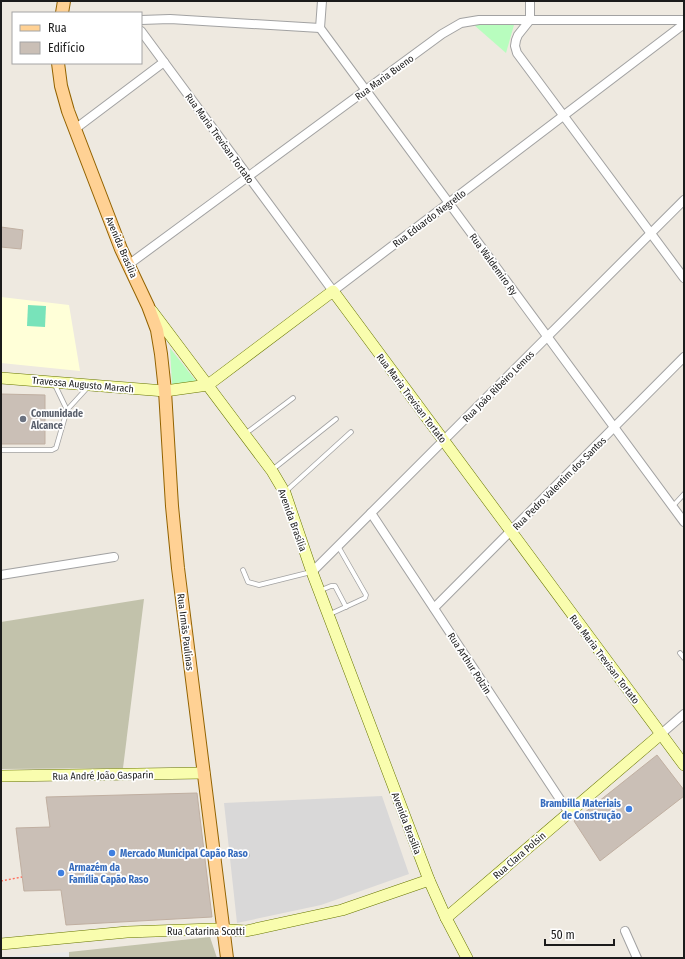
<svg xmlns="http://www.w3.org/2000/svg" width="685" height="959" font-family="'Fira Sans Condensed',sans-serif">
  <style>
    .residential { fill: #d9d8d8 }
    .education { fill: #ffffd8 }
    .construction { fill: #c2c2ab }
    .park { fill: #b8fdbe }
    .pitch { fill: #78e3ba }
    .parking { fill: #e7e7e7 }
    .building { fill: #cabfb6; stroke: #c0afa1 }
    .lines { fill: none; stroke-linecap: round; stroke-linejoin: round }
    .lane-casing { stroke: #a2a2a2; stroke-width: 5.5 }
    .street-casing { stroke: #a2a2a2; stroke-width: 10 }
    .secondary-casing { stroke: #677500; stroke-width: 12 }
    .primary-casing { stroke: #936300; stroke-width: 14 }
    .path { stroke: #ff7160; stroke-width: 1.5; stroke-dasharray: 2 2; stroke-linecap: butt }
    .lane { stroke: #fff; stroke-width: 4 }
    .street { stroke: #fff; stroke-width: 8 }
    .secondary { stroke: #f9fdae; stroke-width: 11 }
    .primary { stroke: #ffd194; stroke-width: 12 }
    .worship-dot { fill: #6b7280; stroke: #fff; stroke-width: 1.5 }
    .shop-dot { fill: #3f7fe0; stroke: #fff; stroke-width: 1.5 }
    .labels { text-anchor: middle; stroke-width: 3.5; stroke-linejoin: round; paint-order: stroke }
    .street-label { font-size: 10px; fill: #1b1b1b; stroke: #fff }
    .worship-label { font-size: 10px; font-weight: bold; fill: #5b616d; stroke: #fff; text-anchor: start }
    .shop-label { font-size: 10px; font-weight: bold; fill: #366cbe; stroke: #fff; text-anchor: start }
  </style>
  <rect width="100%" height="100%" fill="#eee9e0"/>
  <path class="residential" d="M382,796L409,874L321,905L237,923L224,803Z"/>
  <path class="education" d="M1,297L69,305L80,371L1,363Z"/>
  <g class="construction">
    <path d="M144,599L123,768L1,769V622Z"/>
    <path d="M210,937L217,958H69V952Z"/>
  </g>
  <g class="park">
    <path d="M474,25H514L506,53Z"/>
    <path d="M170,348L196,381L172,385Z"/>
  </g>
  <path class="pitch" d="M28,305L46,306L45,327L27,326Z"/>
  <path class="parking" d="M69,952V958H1V957Z"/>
  <g class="building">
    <path d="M1,227L23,230L21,249L1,247Z"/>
    <path d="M1,394L45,395V444H1Z"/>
    <path d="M657,755L684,790V796L600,861L574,821Z"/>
    <path d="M197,793L212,917L66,925L61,890L24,891L16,828L50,827L46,797Z"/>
  </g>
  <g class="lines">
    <defs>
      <g id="lane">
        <path d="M54,383L67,410"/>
        <path d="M245,434L293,398"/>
        <path d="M1,450H52L56,448L67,410L88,387"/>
        <path d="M272,470L336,419"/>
        <path d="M285,492L351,432"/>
        <path d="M673,506L684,494"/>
        <path d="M243,570L248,582L259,585L311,572"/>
        <path d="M319,591L331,586H335L346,607"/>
        <path d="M328,615L365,598L366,595L338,546"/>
        <path d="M680,653L684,658"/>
        <path d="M215,855H247"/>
      </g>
      <g id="street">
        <path d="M322,1L320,28L684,522"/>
        <path d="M530,1V20L518,35L516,40L515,46L517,53L684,278"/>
        <path d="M141,20L170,19L320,28"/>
        <path d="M141,31L333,291L684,24"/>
        <path d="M75,129L164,62"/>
        <path d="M128,265L442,34L461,23L479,20H684"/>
        <path d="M371,513L569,813"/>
        <path d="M312,572L684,200"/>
        <path d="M1,575L114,557"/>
        <path d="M434,608L684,357"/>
        <path d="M661,734L684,714"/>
        <path d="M625,931L637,958"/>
      </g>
      <g id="secondary">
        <path d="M152,311L272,471L285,493L312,572L429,880L446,918L467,958"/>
        <path d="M1,378L165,391L208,385L333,291L684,765"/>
        <path d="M1,776L204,773"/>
        <path d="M446,918L661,734"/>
        <path d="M1,944L127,932L213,929L246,931L342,910L429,880"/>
      </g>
      <g id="primary">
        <path d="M62,13L64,1"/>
        <path d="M58,63L61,86L68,111L121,249L148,306L157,330L161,354L165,391L172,506L178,568L227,958"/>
      </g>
    </defs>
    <use href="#lane" class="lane-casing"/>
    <use href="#street" class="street-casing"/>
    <use href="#secondary" class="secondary-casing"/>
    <use href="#primary" class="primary-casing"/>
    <path class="path" d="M1,881L22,877"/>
    <use href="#lane" class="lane"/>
    <use href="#street" class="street"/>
    <use href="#secondary" class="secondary"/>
    <use href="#primary" class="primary"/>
  </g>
  <circle class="worship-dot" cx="23" cy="419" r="4"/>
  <g class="shop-dot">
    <circle cx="629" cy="809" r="4"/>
    <circle cx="112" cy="853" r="4"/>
    <circle cx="61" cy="873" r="4"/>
  </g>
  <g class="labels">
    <g class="street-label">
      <text transform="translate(384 77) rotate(-36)" y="4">Rua Maria Bueno</text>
      <text transform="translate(220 138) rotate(54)" y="4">Rua Maria Trevisan Tortato</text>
      <text transform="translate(429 218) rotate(-37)" y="4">Rua Eduardo Negrello</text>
      <text transform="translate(122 247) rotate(67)" y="4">Avenida Brasília</text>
      <text transform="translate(494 264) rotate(54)" y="4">Rua Waldemiro Ry</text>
      <text transform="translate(83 384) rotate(5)" y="4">Travessa Augusto Marach</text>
      <text transform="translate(498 386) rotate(-45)" y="4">Rua João Ribeiro Lemos</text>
      <text transform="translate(412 398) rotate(53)" y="4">Rua Maria Trevisan Tortato</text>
      <text transform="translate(559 483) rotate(-45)" y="4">Rua Pedro Valentim dos Santos</text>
      <text transform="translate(293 520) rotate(70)" y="4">Avenida Brasília</text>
      <text transform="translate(186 632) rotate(83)" y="4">Rua Irmãs Paulinas</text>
      <text transform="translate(605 659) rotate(53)" y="4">Rua Maria Trevisan Tortato</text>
      <text transform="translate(470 663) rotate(57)" y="4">Rua Arthur Polzin</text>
      <text transform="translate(103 775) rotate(-1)" y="4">Rua André João Gasparin</text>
      <text transform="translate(407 823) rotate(69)" y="4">Avenida Brasília</text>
      <text transform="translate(519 855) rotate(-41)" y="4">Rua Clara Polsin</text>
      <text x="206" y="935">Rua Catarina Scotti</text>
    </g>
    <g class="worship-label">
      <text x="31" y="417">Comunidade<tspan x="31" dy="12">Alcance</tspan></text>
    </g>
    <g class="shop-label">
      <text x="621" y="807" text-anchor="end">Brambilla Materiais<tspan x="621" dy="12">de Construção</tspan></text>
      <text x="120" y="857">Mercado Municipal Capão Raso</text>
      <text x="69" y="871">Armazém da<tspan x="69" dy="12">Família Capão Raso</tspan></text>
    </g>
  </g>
  <rect width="685" height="959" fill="none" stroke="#1b1b1b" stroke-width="4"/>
  <rect x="12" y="12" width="130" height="52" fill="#ffffff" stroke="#a4a4a4"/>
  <rect x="20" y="25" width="20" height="6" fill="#ffd194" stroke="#a4a4a4"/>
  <text x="48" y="32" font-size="12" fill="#1b1b1b">Rua</text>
  <rect x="20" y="42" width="20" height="12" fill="#cabfb6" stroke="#a4a4a4"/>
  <text x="48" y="52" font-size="12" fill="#1b1b1b">Edifício</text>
  <path d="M545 939v6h69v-6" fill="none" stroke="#1b1b1b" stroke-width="2"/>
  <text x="551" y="939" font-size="12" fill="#1b1b1b" stroke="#ffffff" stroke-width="3" paint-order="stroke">50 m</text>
</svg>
